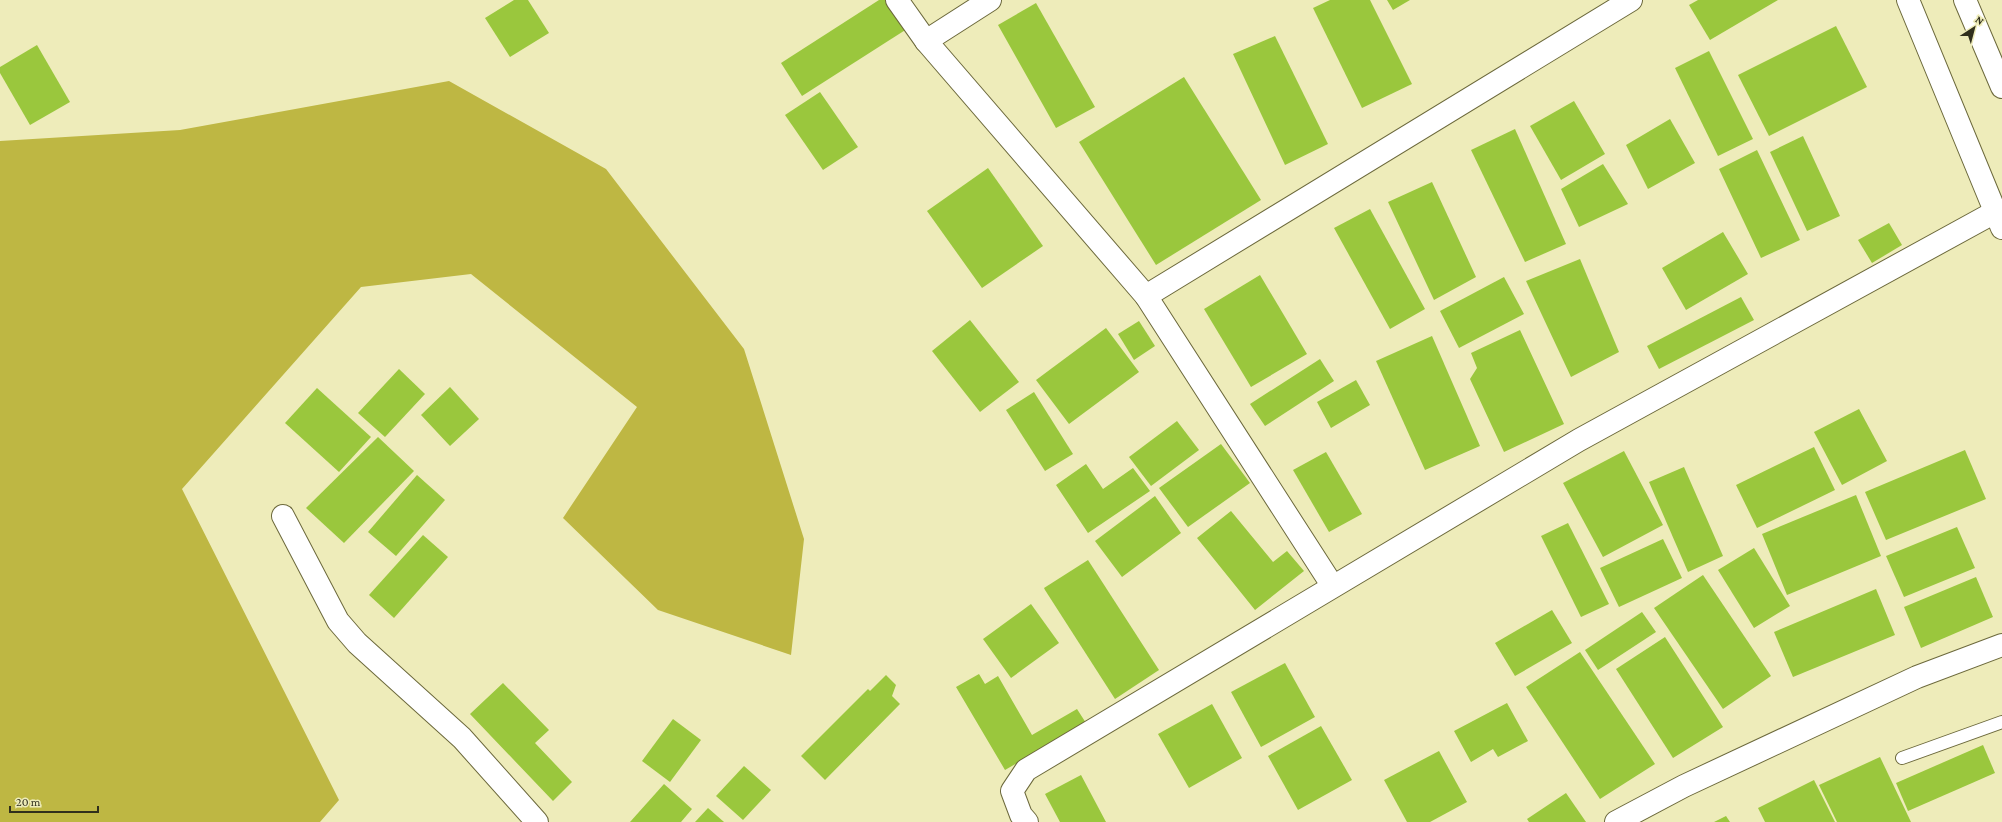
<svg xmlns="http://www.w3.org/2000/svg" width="2002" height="822" font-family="'Crimson Pro',serif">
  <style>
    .forest { fill: #beb743 }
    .building { fill: #9ac73d }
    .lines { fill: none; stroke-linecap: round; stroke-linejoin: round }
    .service-casing { stroke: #6c693c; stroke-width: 14 }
    .minor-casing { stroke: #6c693c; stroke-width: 24 }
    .tertiary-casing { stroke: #6c693c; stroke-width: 24 }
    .service { stroke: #fff; stroke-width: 12 }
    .minor { stroke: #fff; stroke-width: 22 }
    .tertiary { stroke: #fff; stroke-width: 22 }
  </style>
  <rect width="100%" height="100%" fill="#eeecba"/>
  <path class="forest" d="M449,81L606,169L744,349L804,539L791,655L658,610L563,518L637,407L471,274L361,287L182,489L339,800L320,822H0V141L180,130Z"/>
  <g class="building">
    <path d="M514,0H528L549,33L510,57L485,18Z"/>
    <path d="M879,0H893L910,27L802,96L781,63Z"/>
    <path d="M1330,0H1370L1412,84L1362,108L1313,8Z"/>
    <path d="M1387,0H1410L1393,10Z"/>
    <path d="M1698,0H1778L1710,40L1689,5Z"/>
    <path d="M1036,3L1095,107L1056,128L998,25Z"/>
    <path d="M1836,26L1867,87L1769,136L1738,75Z"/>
    <path d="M1275,36L1328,144L1285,165L1233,54Z"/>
    <path d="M37,45L70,102L30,125L0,73V67Z"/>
    <path d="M1709,51L1753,139L1718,156L1675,68Z"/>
    <path d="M1184,77L1261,200L1156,265L1079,142Z"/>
    <path d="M820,92L858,147L823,170L785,115Z"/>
    <path d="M1574,101L1605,154L1561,180L1530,126Z"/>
    <path d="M1670,119L1695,163L1648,189L1626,145Z"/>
    <path d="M1515,129L1566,244L1525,262L1471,150Z"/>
    <path d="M1803,136L1840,216L1807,231L1770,152Z"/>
    <path d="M1757,150L1800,240L1761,258L1719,169Z"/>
    <path d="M1603,164L1628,204L1579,227L1561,189Z"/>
    <path d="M988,168L1043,246L982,288L927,211Z"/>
    <path d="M1432,182L1476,277L1434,300L1388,202Z"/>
    <path d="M1370,209L1425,309L1390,329L1334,228Z"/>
    <path d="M1889,223L1902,245L1872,263L1858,240Z"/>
    <path d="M1723,232L1748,274L1686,310L1662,268Z"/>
    <path d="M1580,259L1619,352L1571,377L1526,281Z"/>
    <path d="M1260,275L1307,354L1251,387L1204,309Z"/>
    <path d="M1504,277L1524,314L1459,348L1440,311Z"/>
    <path d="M1741,297L1754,320L1659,369L1647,346Z"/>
    <path d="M970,320L1019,382L980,412L932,351Z"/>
    <path d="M1139,321L1155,346L1134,360L1118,334Z"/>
    <path d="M1106,328L1139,372L1069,424L1036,380Z"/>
    <path d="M1520,330L1564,424L1504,452L1470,379L1477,368L1471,353Z"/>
    <path d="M1432,336L1480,446L1425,470L1376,361Z"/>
    <path d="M1320,359L1334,381L1265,426L1250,404Z"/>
    <path d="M399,369L425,394L385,437L358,413Z"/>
    <path d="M1356,380L1370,405L1331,428L1317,402Z"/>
    <path d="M450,387L479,419L450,446L421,415Z"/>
    <path d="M317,388L371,437L339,472L285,423Z"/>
    <path d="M1034,392L1073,454L1045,471L1006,410Z"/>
    <path d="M1859,409L1887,461L1842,485L1814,432Z"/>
    <path d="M1177,421L1199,450L1151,486L1129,457Z"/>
    <path d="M378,437L414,471L344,543L306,508Z"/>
    <path d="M1221,444L1250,483L1188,527L1159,488Z"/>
    <path d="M1814,447L1835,490L1757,528L1736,485Z"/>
    <path d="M1965,450L1986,499L1886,540L1865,492Z"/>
    <path d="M1624,451L1663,525L1603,557L1563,483Z"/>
    <path d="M1326,452L1362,514L1329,532L1293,470Z"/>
    <path d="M1086,464L1103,489L1133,468L1150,491L1088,533L1056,485Z"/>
    <path d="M1684,467L1723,556L1688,572L1649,482Z"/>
    <path d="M417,475L445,500L396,556L368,532Z"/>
    <path d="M1856,495L1881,556L1787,595L1762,534Z"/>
    <path d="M1155,496L1181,533L1122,577L1095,541Z"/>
    <path d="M1231,511L1273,562L1287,551L1304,571L1255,610L1197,538Z"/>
    <path d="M1568,523L1609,604L1581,617L1541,536Z"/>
    <path d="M1957,527L1975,568L1904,597L1886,556Z"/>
    <path d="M423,535L448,557L394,618L369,595Z"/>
    <path d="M1663,539L1682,578L1619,607L1600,568Z"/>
    <path d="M1754,548L1790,606L1754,628L1718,570Z"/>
    <path d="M1088,560L1159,670L1115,699L1045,590L1044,588Z"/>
    <path d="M1703,575L1771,676L1723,709L1654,608Z"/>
    <path d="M1976,577L1993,617L1921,648L1904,607Z"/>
    <path d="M1876,589L1895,635L1793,677L1774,632Z"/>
    <path d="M1031,604L1059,643L1011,678L983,639Z"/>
    <path d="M1552,610L1572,643L1515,676L1495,643Z"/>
    <path d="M1642,612L1656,632L1598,670L1585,650Z"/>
    <path d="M1665,637L1723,727L1673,758L1616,669Z"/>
    <path d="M1580,652L1655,764L1600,799L1526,687Z"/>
    <path d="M1285,663L1315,717L1261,747L1231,692Z"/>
    <path d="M979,674L985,684L998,676L1032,735L1077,709L1086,723L1005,770L956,687Z"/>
    <path d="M886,675L896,685L892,696L900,704L825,780L801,756L868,689L870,691Z"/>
    <path d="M503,683L549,730L535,743L572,782L553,801L470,714Z"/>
    <path d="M1507,703L1528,741L1498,757L1493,749L1471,762L1454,731Z"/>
    <path d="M1212,704L1242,758L1189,788L1158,734Z"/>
    <path d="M673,719L701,740L670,782L642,761Z"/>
    <path d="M1321,726L1352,780L1298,810L1268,756Z"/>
    <path d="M1983,745L1995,773L1908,811L1896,783Z"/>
    <path d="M1439,751L1467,802L1430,822H1407L1384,780Z"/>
    <path d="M1880,757L1911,822H1837L1819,785Z"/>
    <path d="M744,766L771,790L743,820L716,796Z"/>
    <path d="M1081,775L1106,822H1060L1045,794Z"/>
    <path d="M1814,780L1835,822H1765L1758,808Z"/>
    <path d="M664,784L692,809L681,822H630Z"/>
    <path d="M1566,793L1586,822H1529L1527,819Z"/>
    <path d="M708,808L724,822H695Z"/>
    <path d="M1726,816L1730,822H1714Z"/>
  </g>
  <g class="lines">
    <defs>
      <path id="service" d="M1902,758L2002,722"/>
      <g id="minor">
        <path d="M897,0L926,41L1146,296L1332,585"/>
        <path d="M926,41L990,0"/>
        <path d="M1146,296L1631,0"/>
        <path d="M283,516L338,621L357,643L462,738L537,822"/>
        <path d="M1027,822L1021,815L1012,791L1026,770L1579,440L1995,212"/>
        <path d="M1616,822L1684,786L1917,677L2002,645"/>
      </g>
      <g id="tertiary">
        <path d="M1908,0L2002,228"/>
        <path d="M1965,0L2002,87"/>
      </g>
    </defs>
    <use href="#service" class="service-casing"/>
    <use href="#minor" class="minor-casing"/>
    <use href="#tertiary" class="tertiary-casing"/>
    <use href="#service" class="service"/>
    <use href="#minor" class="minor"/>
    <use href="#tertiary" class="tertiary"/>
  </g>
  <g transform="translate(1974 28) rotate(36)" stroke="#eeecba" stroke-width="3" paint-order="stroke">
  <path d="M0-3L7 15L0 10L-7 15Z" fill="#302f1c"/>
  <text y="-6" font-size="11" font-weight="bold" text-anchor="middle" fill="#302f1c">N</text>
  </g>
  <path d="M10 806v6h88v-6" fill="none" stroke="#302f1c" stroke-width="2"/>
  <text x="16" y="806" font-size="12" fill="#302f1c" stroke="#eeecba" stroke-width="3" paint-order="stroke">20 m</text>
</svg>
